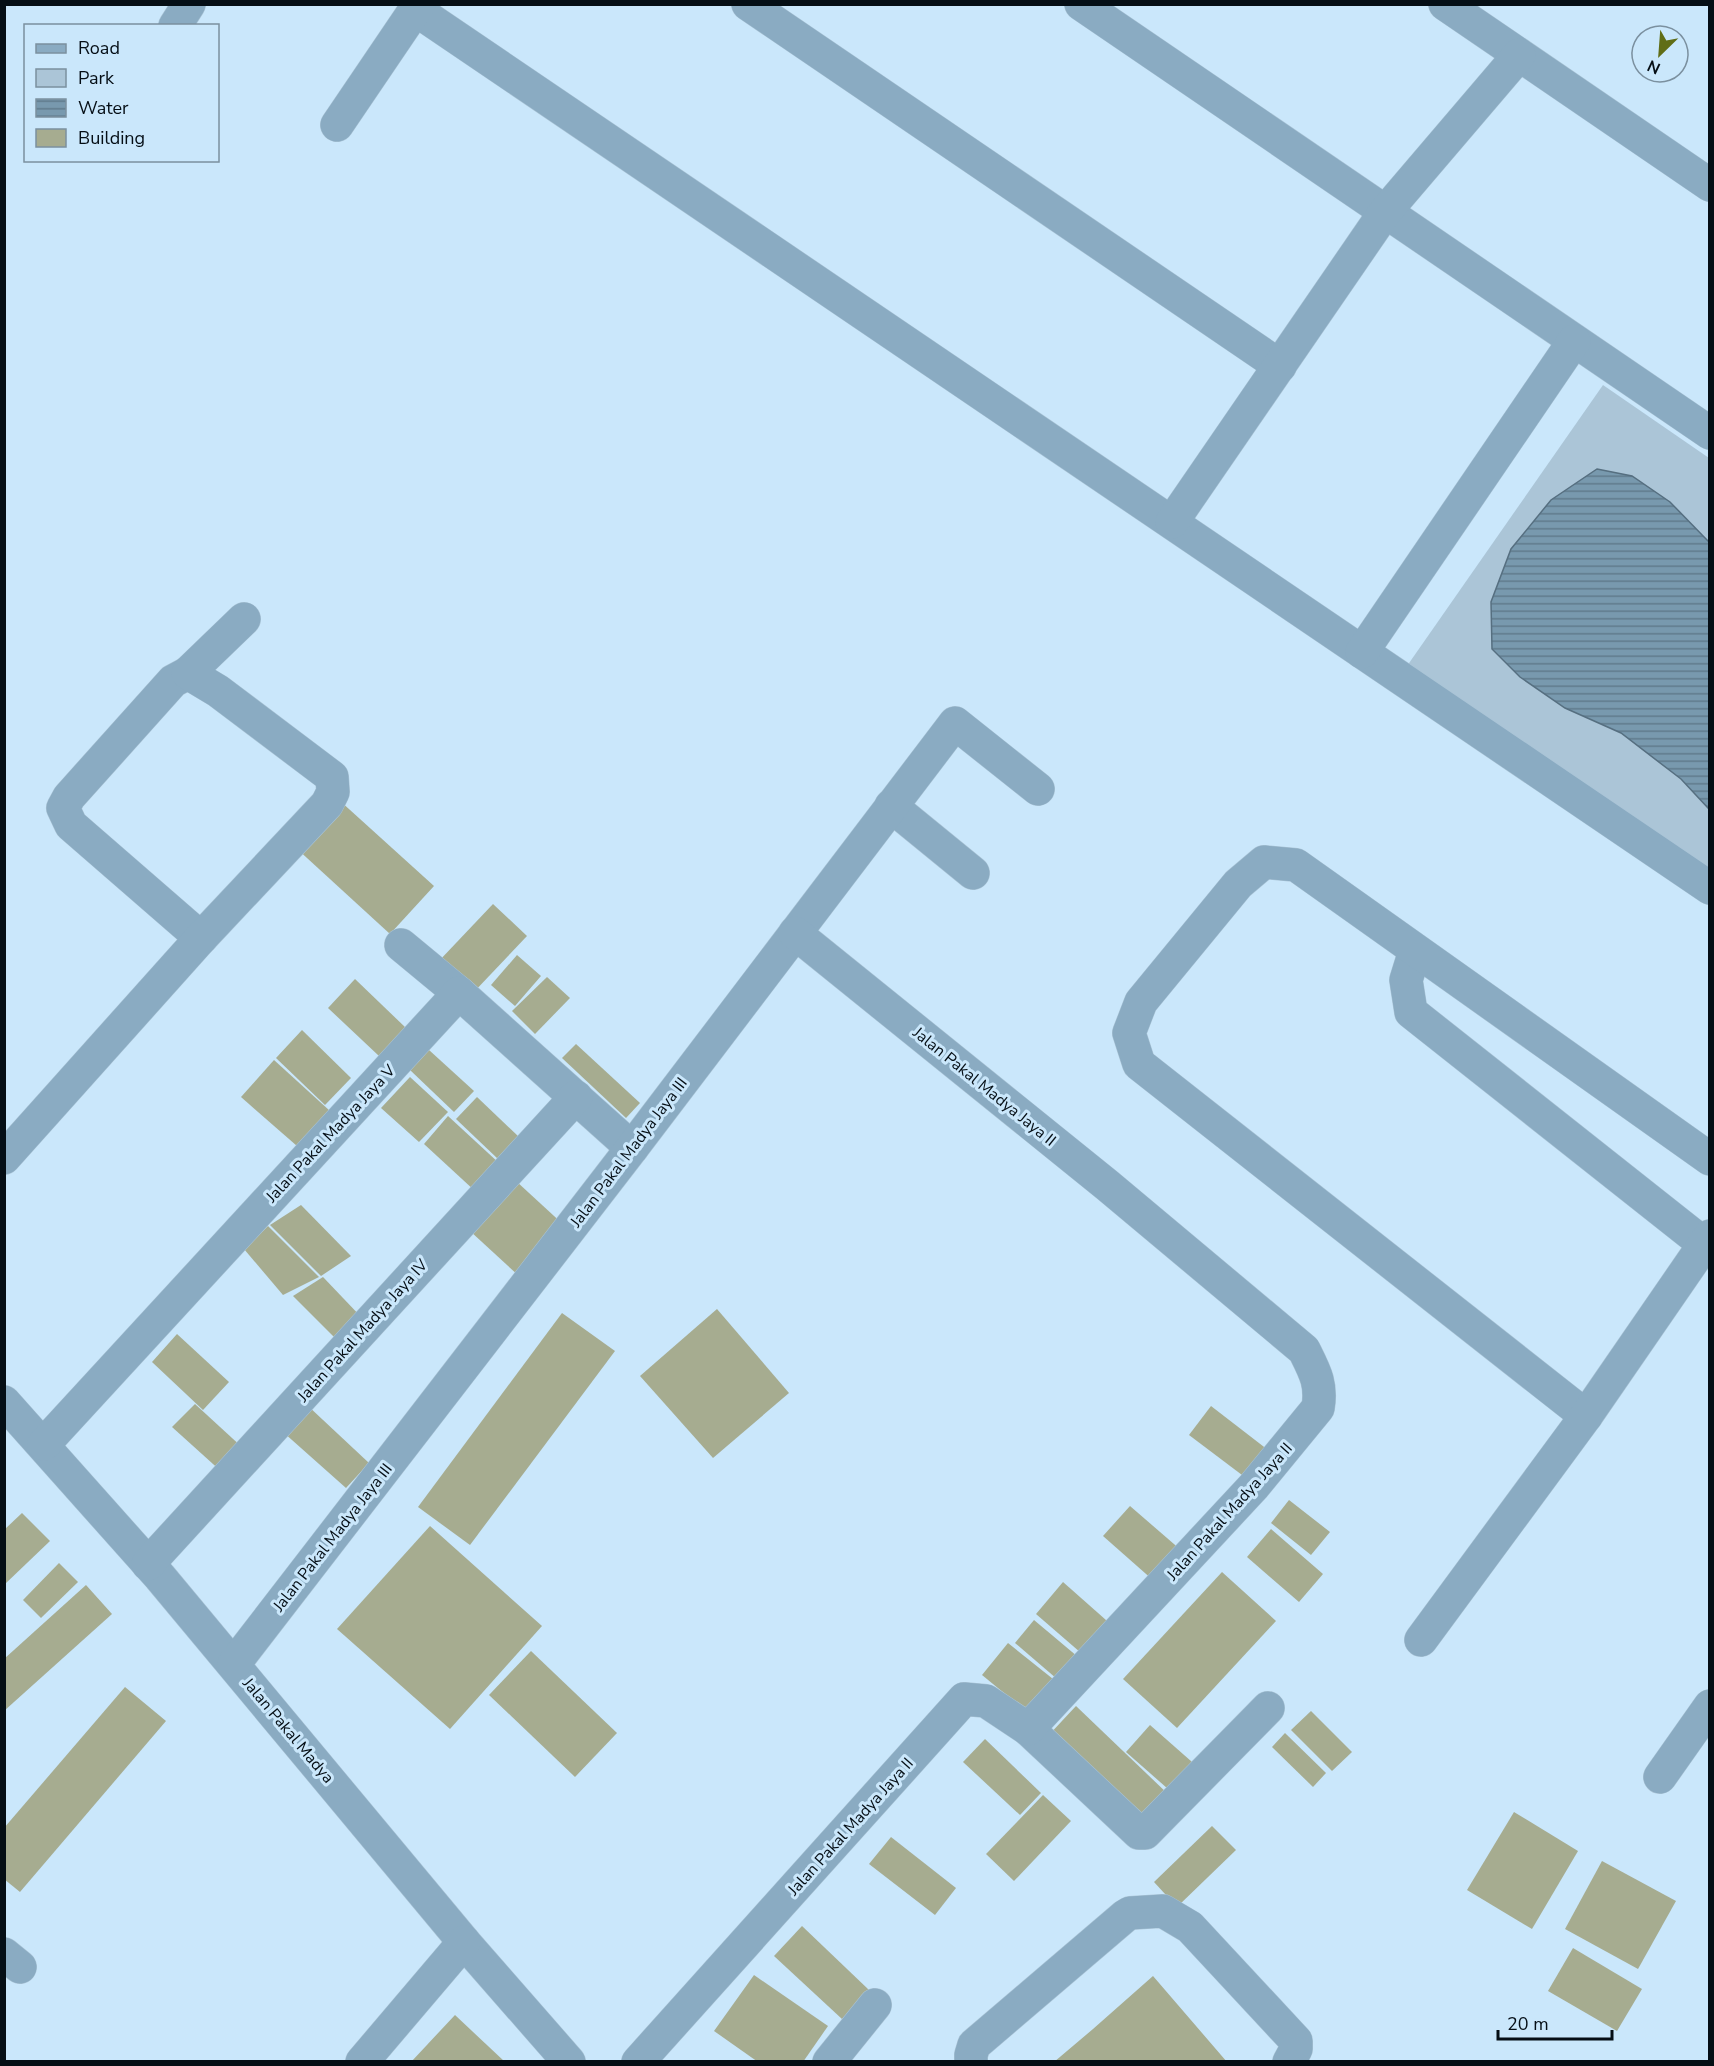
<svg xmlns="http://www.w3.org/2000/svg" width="1714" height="2066" font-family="'Nunito Sans',sans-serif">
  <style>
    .green { fill: #abc5d7 }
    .water { fill: url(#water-rules); stroke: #566f80; stroke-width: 1.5 }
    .building { fill: #a6ac90 }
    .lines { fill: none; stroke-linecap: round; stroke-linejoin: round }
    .minor-casing { stroke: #aac4d6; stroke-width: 34 }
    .minor { stroke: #8aabc2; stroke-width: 33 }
    .labels { text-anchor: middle; stroke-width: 6; stroke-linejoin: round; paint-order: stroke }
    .street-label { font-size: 16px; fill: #050e15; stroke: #cae7fb }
  </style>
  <defs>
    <pattern id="water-rules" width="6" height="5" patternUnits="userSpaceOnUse" patternTransform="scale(1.5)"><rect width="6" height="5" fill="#7899ae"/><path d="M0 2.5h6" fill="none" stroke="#607b8c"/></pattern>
  </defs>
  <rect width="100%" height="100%" fill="#cae7fb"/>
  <path class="green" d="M1603,385L1709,458V876L1407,666Z"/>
  <path class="water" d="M1597,469L1632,476L1670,502L1709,542V809L1681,779L1621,733L1565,708L1520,677L1492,649L1491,602L1511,549L1551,500Z"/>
  <g class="building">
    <path d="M339,800L434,886L390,934L295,847Z"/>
    <path d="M493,904L527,936L472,994L438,962Z"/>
    <path d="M517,955L541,976L515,1006L491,985Z"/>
    <path d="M547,977L570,998L535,1034L512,1011Z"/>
    <path d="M355,979L406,1028L379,1056L328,1008Z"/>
    <path d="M302,1030L351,1078L325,1105L276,1058Z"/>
    <path d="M576,1044L640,1103L626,1118L562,1058Z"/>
    <path d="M429,1050L474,1091L454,1112L410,1070Z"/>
    <path d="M274,1060L330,1111L297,1146L241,1097Z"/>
    <path d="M410,1077L448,1112L419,1142L381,1108Z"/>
    <path d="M477,1097L519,1137L498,1159L456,1119Z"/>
    <path d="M448,1116L500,1164L475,1191L424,1144Z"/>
    <path d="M516,1181L566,1227L520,1277L470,1231Z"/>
    <path d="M301,1205L351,1256L321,1276L270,1225Z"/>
    <path d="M268,1226L319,1277L283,1295L244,1249Z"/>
    <path d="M323,1277L364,1320L340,1343L293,1296Z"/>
    <path d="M717,1309L789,1393L713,1458L640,1376Z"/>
    <path d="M562,1313L615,1351L470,1545L418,1507Z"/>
    <path d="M177,1334L229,1382L203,1410L152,1362Z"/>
    <path d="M195,1404L244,1449L223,1473L172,1427Z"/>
    <path d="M307,1405L369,1463L346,1488L283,1432Z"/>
    <path d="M1211,1406L1268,1450L1246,1478L1189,1435Z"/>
    <path d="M1289,1500L1330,1532L1311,1555L1271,1523Z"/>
    <path d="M1130,1506L1182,1551L1154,1581L1103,1536Z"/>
    <path d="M22,1513L50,1541L4,1585V1530Z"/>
    <path d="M430,1526L542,1626L450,1729L337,1629Z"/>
    <path d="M1271,1529L1323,1574L1299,1602L1247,1557Z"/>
    <path d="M59,1563L78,1582L41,1618L23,1600Z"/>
    <path d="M1222,1572L1276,1621L1177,1728L1123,1679Z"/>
    <path d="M1063,1582L1115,1628L1088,1659L1036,1614Z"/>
    <path d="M86,1585L112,1614L4,1711V1659Z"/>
    <path d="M1034,1620L1084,1662L1064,1685L1015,1643Z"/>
    <path d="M1008,1643L1053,1679L1027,1712L982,1675Z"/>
    <path d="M531,1651L617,1733L575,1777L489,1695Z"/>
    <path d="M125,1687L166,1721L20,1892L4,1879V1828Z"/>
    <path d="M1076,1706L1170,1796L1141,1827L1047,1737Z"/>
    <path d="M1311,1711L1352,1752L1332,1771L1291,1730Z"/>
    <path d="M1150,1725L1200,1769L1176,1796L1126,1752Z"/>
    <path d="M1285,1733L1326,1773L1313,1787L1272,1747Z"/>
    <path d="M985,1739L1041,1793L1020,1815L963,1762Z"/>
    <path d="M1043,1795L1071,1821L1014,1881L986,1854Z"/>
    <path d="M1514,1812L1578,1851L1532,1929L1467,1890Z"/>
    <path d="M1212,1826L1236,1850L1177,1907L1154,1882Z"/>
    <path d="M891,1837L956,1888L935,1915L869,1864Z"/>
    <path d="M1602,1861L1676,1901L1638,1969L1565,1929Z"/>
    <path d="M802,1926L869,1990L842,2019L774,1956Z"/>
    <path d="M1573,1948L1642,1989L1617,2031L1548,1991Z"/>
    <path d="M754,1975L828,2026L803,2062H758L714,2031Z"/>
    <path d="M1153,1976L1227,2062H1054L1093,2029Z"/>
    <path d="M455,2015L505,2062H411Z"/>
  </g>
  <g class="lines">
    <defs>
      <g id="minor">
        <path d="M748,4L1280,366"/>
        <path d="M1081,4L1710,433"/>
        <path d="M1445,4L1710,185"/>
        <path d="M416,10L1710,888"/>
        <path d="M175,26L189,4"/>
        <path d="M337,125L419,4"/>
        <path d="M1172,522L1385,212L1519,55"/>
        <path d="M1362,652L1574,341"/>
        <path d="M188,673L173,681L69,797L63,808L71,825L201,938"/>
        <path d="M891,806L973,873"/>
        <path d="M401,945L459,993"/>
        <path d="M1415,951L1406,980L1411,1012L1704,1244"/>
        <path d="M4,1158L201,938L327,804L333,792L332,777L218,691L188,673L244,619"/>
        <path d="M4,1402L160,1577L464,1942L569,2062"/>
        <path d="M1586,1416L1139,1064L1129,1033L1141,1002L1238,884L1264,862L1296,865L1710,1159"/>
        <path d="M44,1444L459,993L632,1148"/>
        <path d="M148,1564L576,1097"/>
        <path d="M1421,1640L1586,1416L1710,1236"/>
        <path d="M234,1664L632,1148L955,723L1038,789"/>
        <path d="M1028,1729L1139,1833H1145L1268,1708"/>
        <path d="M1660,1777L1710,1706"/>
        <path d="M4,1954L20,1967"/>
        <path d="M362,2062L464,1942"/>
        <path d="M638,2062L964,1699L986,1701L1028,1729L1254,1486L1318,1408C1322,1384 1315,1372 1304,1350L1107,1185L795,933"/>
        <path d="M829,2062L875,2005"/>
        <path d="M971,2062V2055L974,2045L1125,1916L1130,1913L1163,1911L1190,1927L1296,2041V2049L1289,2062"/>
      </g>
    </defs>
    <use href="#minor" class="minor-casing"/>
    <use href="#minor" class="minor"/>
  </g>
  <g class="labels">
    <g class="street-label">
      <text transform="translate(985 1086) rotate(39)" y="6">Jalan Pakal Madya Jaya II</text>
      <text transform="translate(330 1133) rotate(-47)" y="6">Jalan Pakal Madya Jaya V</text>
      <text transform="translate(628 1152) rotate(-53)" y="6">Jalan Pakal Madya Jaya III</text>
      <text transform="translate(362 1330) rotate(-48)" y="6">Jalan Pakal Madya Jaya IV</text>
      <text transform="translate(1229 1511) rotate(-48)" y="6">Jalan Pakal Madya Jaya II</text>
      <text transform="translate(332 1537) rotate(-52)" y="6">Jalan Pakal Madya Jaya III</text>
      <text transform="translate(289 1730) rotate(50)" y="6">Jalan Pakal Madya</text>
      <text transform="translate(850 1826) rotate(-48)" y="6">Jalan Pakal Madya Jaya II</text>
    </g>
  </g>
  <rect width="1714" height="2066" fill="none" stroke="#050e15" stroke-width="12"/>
  <rect x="24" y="24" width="195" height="138" fill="#cae7fb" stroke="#7b909f" stroke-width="1.5"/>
  <rect x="36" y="44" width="30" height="9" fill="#8aabc2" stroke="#7b909f" stroke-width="1.5"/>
  <text x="78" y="54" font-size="18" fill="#050e15">Road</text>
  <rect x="36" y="69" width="30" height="18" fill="#abc5d7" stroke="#7b909f" stroke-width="1.5"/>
  <text x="78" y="84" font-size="18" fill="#050e15">Park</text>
  <rect x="36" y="99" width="30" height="18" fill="url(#water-rules)" stroke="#7b909f" stroke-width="1.5"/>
  <text x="78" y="114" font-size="18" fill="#050e15">Water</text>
  <rect x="36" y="129" width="30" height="18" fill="#a6ac90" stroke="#7b909f" stroke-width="1.5"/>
  <text x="78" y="144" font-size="18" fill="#050e15">Building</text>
  <g transform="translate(1660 54) rotate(205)"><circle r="28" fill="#cae7fb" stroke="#7b909f" stroke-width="1.5"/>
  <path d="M0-4.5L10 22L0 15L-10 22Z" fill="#606d16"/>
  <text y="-9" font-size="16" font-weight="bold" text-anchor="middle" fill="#050e15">N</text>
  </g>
  <path d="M1498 2030v9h114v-9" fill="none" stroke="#050e15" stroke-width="3"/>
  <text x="1507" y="2030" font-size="18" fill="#050e15" stroke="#cae7fb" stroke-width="4.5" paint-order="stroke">20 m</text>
</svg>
